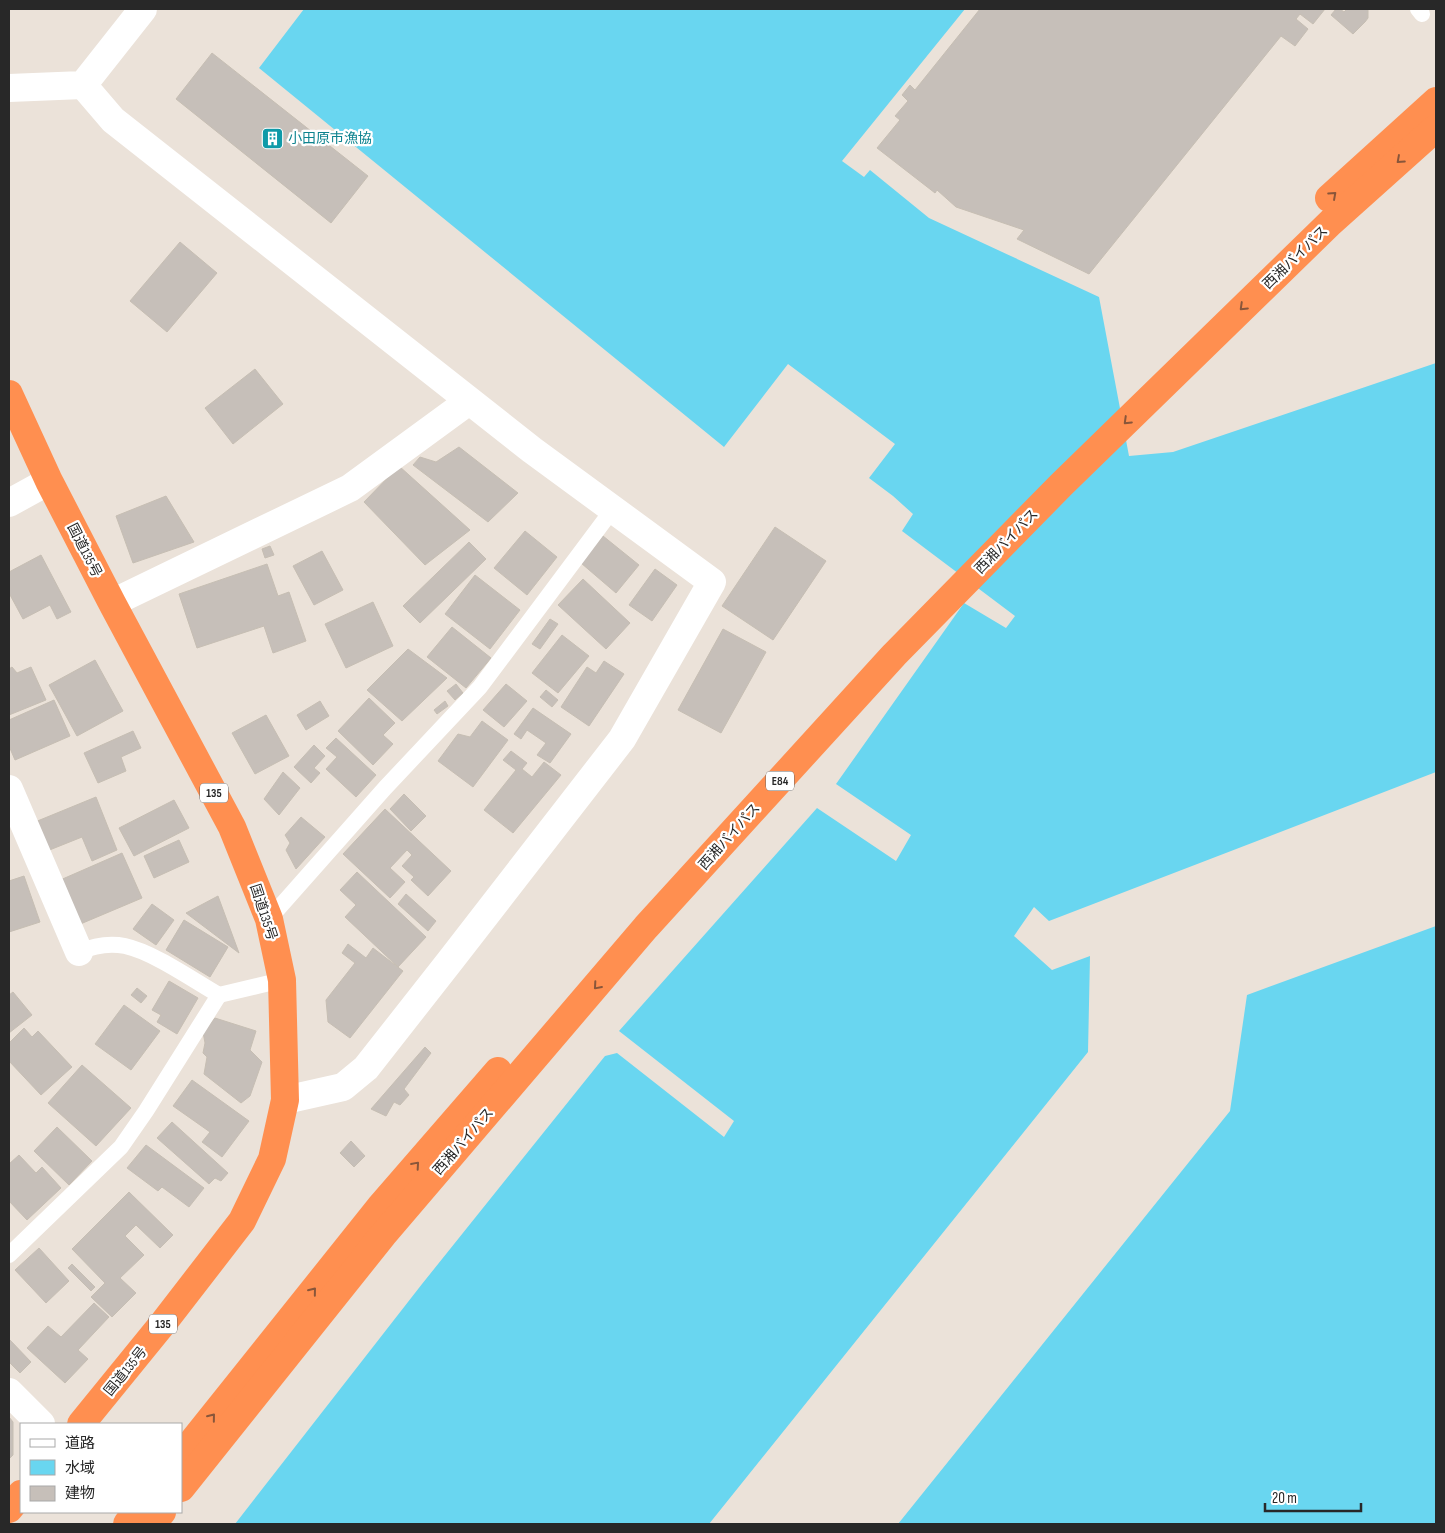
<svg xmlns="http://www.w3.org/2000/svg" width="1445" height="1533" font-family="'Sofia Sans Condensed','Noto Sans JP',sans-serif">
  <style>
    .water { fill: #69d6f0 }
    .building { fill: #c6bfb9; stroke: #c6beb3 }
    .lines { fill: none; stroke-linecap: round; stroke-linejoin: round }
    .lane { stroke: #fff; stroke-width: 16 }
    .street { stroke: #fff; stroke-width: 28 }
    .secondary { stroke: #fff; stroke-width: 28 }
    .highway { stroke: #ff8f50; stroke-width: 28 }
    .oneway { stroke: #89563a }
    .labels { text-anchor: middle; stroke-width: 4.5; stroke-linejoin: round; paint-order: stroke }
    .shield { fill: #fff; stroke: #686868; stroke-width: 1 }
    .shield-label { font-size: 12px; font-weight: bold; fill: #282828 }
    .culture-label { font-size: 14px; fill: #0d838f; stroke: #fff; text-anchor: start }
    .street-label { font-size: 14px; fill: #282828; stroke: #fff }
  </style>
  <rect width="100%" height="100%" fill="#ebe2d9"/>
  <g class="water">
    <path d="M304,9H965L842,161L864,177L870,170L929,218L1099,297L1129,456L1173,452L1436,363V772L1049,921L1034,907L1014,936L1052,970L1090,956L1088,1052L709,1524H235L422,1284L605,1056L617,1053L724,1137L734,1121L619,1031L817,808L896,861L911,835L836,784L964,603L1006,628L1015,616L902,531L913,514L893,496L869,478L895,444L788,364L724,447L259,68Z"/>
    <path d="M1436,926V1524H898L1230,1111L1247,995Z"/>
  </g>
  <g class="building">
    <path d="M980,9H1325L1313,24L1300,14L1296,19L1308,29L1295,46L1281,36L1089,274L1017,239L1024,230L956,207L937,190L935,193L877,148L900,120L895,116L908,101L902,95L910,85L915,90Z"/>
    <path d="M1336,9H1340L1344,12L1347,9H1368V18L1365,22L1353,34L1331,15Z"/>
    <path d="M212,53L368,176L331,223L176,99Z"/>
    <path d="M180,242L217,273L167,332L130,301Z"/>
    <path d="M255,369L283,404L233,444L205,408Z"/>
    <path d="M459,447L518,493L488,522L413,465L420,457L436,462Z"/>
    <path d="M399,466L470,530L425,565L364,502Z"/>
    <path d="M166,496L194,542L133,563L116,516Z"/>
    <path d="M775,527L826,561L773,640L722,606Z"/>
    <path d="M525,531L557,557L527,595L494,568Z"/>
    <path d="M603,536L639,565L616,593L581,563Z"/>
    <path d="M469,542L486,559L420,623L403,606Z"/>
    <path d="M270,546L274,555L265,558L262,549Z"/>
    <path d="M322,551L343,590L314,605L293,566Z"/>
    <path d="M41,555L71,612L57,619L50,605L23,619L9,593V572Z"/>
    <path d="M267,564L278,596L289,592L306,641L273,653L264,626L197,648L179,594Z"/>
    <path d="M655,569L677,585L652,621L629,605Z"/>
    <path d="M475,575L520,610L490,649L445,614Z"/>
    <path d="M583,579L630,623L606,649L558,605Z"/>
    <path d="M373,602L393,646L346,668L325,624Z"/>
    <path d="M550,619L558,624L540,649L532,644Z"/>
    <path d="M452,627L491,658L466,688L427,657Z"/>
    <path d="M723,629L766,652L721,733L678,710Z"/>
    <path d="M562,635L589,656L558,693L532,673Z"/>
    <path d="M408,649L447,678L402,721L367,690Z"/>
    <path d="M95,660L123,711L77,736L49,685Z"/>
    <path d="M604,661L624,674L589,726L561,707L587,667L596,673Z"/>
    <path d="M12,667L17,673L31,667L46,700L9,715V669Z"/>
    <path d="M456,684L463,693L455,700L447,691Z"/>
    <path d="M506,684L527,701L504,727L483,710Z"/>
    <path d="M546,690L558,700L552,707L540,697Z"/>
    <path d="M369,698L395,723L383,735L393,744L373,765L338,731Z"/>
    <path d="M54,700L70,736L15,760L9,746V720Z"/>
    <path d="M320,701L329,716L306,730L297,715Z"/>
    <path d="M445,701L448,706L437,714L434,710Z"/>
    <path d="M533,708L571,734L550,763L537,755L546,743L527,730L521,739L514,734Z"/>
    <path d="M266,715L289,756L255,774L232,733Z"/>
    <path d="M482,721L508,740L473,787L438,761L458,734L470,737Z"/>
    <path d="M133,731L141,748L121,757L126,771L98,783L84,753Z"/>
    <path d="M336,738L376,775L356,797L326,769L337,757L326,748Z"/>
    <path d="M314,745L325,756L314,768L320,773L311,783L294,767Z"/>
    <path d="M511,751L527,763L522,769L532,777L544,762L561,775L513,833L484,810L516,770L503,760Z"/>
    <path d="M283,772L300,788L279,815L264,799Z"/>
    <path d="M404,794L426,816L411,831L390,809Z"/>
    <path d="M96,797L117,850L92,861L82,837L47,851L35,822Z"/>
    <path d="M174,800L189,828L134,856L119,828Z"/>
    <path d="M385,809L451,871L428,896L411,880L414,877L402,866L412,855L407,850L390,868L405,882L390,898L343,854Z"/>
    <path d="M301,817L325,837L296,869L286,850L290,843L285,835Z"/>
    <path d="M179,840L189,862L154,878L144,856Z"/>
    <path d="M122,853L142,898L78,925L58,881Z"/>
    <path d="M357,872L426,937L398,967L345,917L356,905L340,890Z"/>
    <path d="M24,876L40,922L9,932V881Z"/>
    <path d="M406,894L436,921L428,931L398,904Z"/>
    <path d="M218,896L239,953L186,913Z"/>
    <path d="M152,904L174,920L156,945L133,929Z"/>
    <path d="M184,920L228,947L210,977L166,950Z"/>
    <path d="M348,944L366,958L373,948L403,971L350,1038L328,1022L326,1000L355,963L342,953Z"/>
    <path d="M169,981L198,998L177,1034L157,1022L161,1015L152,1010Z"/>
    <path d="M137,988L147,996L141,1003L131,995Z"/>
    <path d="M13,992L32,1015L9,1033V995Z"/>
    <path d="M124,1005L160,1031L131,1070L95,1044Z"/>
    <path d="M215,1018L256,1031L250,1050L262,1062L250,1096L241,1103L204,1074L207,1057L203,1053L205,1043L203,1032Z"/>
    <path d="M24,1028L32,1037L38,1031L72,1067L41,1095L9,1061V1043Z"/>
    <path d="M425,1047L431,1053L404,1089L409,1095L400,1105L394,1102L386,1116L371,1109Z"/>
    <path d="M82,1065L131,1108L96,1146L48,1103Z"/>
    <path d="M192,1080L249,1121L222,1157L202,1142L210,1132L173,1106Z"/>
    <path d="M172,1122L228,1173L221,1181L215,1178L209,1184L157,1138Z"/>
    <path d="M57,1127L92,1161L69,1185L34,1151Z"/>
    <path d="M351,1141L365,1156L354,1167L340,1153Z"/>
    <path d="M146,1145L204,1188L189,1207L162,1187L158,1191L127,1168Z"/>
    <path d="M19,1155L36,1173L42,1167L61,1188L27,1220L9,1201V1164Z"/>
    <path d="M129,1192L173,1235L160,1248L136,1225L125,1236L144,1255L120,1278L136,1293L112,1317L91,1297L105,1283L72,1249Z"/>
    <path d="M39,1248L69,1281L46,1303L15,1270Z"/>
    <path d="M72,1264L95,1287L91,1291L68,1268Z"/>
    <path d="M94,1303L109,1317L78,1350L88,1359L65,1383L27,1348L48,1326L61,1337Z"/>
    <path d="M9,1339L31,1362L20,1373L9,1362Z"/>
    <path d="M9,1417L13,1422V1455L9,1459Z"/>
  </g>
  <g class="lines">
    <g class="lane">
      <path d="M1418,9L1422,14"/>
      <path d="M269,919L385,788L480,687L613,509"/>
      <path d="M79,952C93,946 110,943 125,946C153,952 193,980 219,995L282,980"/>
      <path d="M9,1255L121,1147L146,1111L219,995"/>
    </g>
    <g class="street">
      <path d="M83,85L113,120L532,450L712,582L622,739L450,961L366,1068L343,1087L285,1100"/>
      <path d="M9,88L83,85L143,9"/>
      <path d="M9,503L49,481"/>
      <path d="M112,603L350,488L469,401"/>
      <path d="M9,789L79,952"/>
    </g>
    <path class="secondary" d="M9,1392L41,1424"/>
    <g class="highway">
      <path d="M1329,198L1436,101"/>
      <path d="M9,394L49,481L112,603L232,827L269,919L282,980L285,1100L272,1159L242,1221L164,1322L81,1424"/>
      <path d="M181,1456L380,1207L498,1071"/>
      <path d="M181,1488L383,1235L646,927L894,655L1061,485L1331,222L1436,128"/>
      <path d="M9,1509L21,1494"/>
      <path d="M127,1524L136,1512"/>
      <path d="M152,1524L162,1512"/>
    </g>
  </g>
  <defs><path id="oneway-chevron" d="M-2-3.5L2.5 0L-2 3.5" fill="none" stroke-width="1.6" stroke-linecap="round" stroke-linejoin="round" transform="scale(1.25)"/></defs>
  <g class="oneway">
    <use href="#oneway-chevron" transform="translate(1400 160) rotate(138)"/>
    <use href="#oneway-chevron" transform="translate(1333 195) rotate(-42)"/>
    <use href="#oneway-chevron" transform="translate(1243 307) rotate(136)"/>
    <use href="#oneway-chevron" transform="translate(1127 421) rotate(136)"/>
    <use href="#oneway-chevron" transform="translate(597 986) rotate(131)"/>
    <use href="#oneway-chevron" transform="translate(416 1165) rotate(-49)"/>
    <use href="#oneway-chevron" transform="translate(313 1291) rotate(-51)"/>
    <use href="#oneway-chevron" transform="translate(212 1417) rotate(-51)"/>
  </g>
  <defs>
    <symbol id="building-square" viewBox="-11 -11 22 22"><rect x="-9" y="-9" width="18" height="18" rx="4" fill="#0f9aa8" stroke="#fff"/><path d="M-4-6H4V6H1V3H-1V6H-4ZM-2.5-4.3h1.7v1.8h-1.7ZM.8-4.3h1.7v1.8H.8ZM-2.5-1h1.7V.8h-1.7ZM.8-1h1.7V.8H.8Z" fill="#fff"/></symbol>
  </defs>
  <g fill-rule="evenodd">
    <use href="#building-square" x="260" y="126" width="25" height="25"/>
  </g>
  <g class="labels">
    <g class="shield">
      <rect x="766" y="771.5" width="28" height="19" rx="4"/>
      <rect x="200" y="783.5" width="28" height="19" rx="4"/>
      <rect x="149" y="1314.5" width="28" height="19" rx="4"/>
    </g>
    <g class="shield-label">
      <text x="780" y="785">E84</text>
      <text x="214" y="797">135</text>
      <text x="163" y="1328">135</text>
    </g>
    <g class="culture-label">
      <text x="288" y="143">小田原市漁協</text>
    </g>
    <g class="street-label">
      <text transform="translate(1295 257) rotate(-44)" y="5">西湘バイパス</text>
      <text transform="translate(1006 541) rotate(-46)" y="5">西湘バイパス</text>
      <text transform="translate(85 550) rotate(63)" y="5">国道135号</text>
      <text transform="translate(729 836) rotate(-48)" y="5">西湘バイパス</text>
      <text transform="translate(264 912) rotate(72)" y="5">国道135号</text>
      <text transform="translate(463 1141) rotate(-49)" y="5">西湘バイパス</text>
      <text transform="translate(125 1371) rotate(-51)" y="5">国道135号</text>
    </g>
  </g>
  <rect width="1445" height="1533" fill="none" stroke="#282828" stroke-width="20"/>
  <rect x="20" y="1423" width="162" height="90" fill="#ffffff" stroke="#a9a9a9"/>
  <rect x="30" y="1439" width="25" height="8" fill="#ffffff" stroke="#a9a9a9"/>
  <text x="65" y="1448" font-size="15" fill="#282828">道路</text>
  <rect x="30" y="1460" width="25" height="15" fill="#69d6f0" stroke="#a9a9a9"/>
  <text x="65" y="1473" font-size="15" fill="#282828">水域</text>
  <rect x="30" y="1486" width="25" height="15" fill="#c6bfb9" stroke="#a9a9a9"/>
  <text x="65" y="1498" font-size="15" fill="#282828">建物</text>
  <path d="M1265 1503v8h96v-8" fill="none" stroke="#282828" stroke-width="2.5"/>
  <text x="1272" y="1503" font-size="15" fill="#282828" stroke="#ffffff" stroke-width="4" paint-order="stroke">20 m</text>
</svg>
